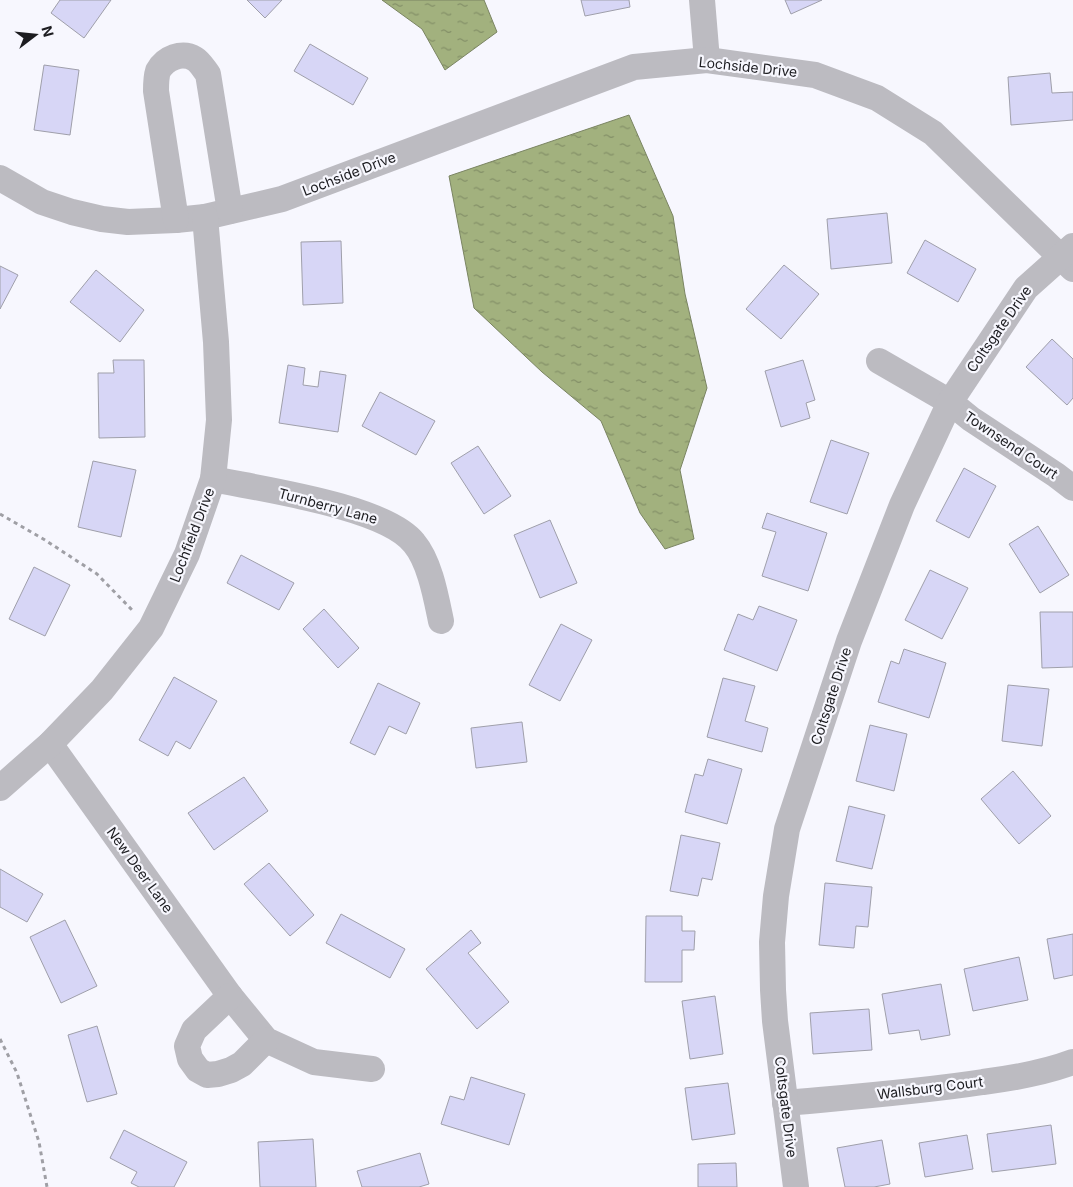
<svg xmlns="http://www.w3.org/2000/svg" width="1073" height="1187" font-family="Inter,sans-serif">
  <style>
    .water { fill: url(#water-ripples); stroke: #7a8462 }
    .building { fill: #d7d6f6; stroke: #9f9faa }
    .lines { fill: none; stroke-linecap: round; stroke-linejoin: round }
    .path { stroke: #9f9fa5; stroke-width: 3; stroke-dasharray: 4 4; stroke-linecap: butt }
    .minor { stroke: #bcbbc1; stroke-width: 26 }
    .labels { text-anchor: middle; stroke-width: 4.5; stroke-linejoin: round; paint-order: stroke }
    .street-label { font-size: 14px; fill: #1c1c20; stroke: #f7f7fe }
  </style>
  <defs>
    <pattern id="water-ripples" width="26" height="14" patternUnits="userSpaceOnUse" patternTransform="scale(1.25)"><rect width="26" height="14" fill="#a2b17e"/><path d="M2 4q2-2 4 0t4 0M15 11q2-2 4 0t4 0" fill="none" stroke="#838f67"/></pattern>
  </defs>
  <rect width="100%" height="100%" fill="#f7f7fe"/>
  <g class="water">
    <path d="M382,0H484L497,32L445,70L422,29Z"/>
    <path d="M629,115L673,216L685,294L707,388L680,470L694,539L665,549L640,513L601,421L542,372L474,308L449,176Z"/>
  </g>
  <g class="building">
    <path d="M60,0H111L84,38L51,13Z"/>
    <path d="M247,0H282L265,18Z"/>
    <path d="M581,0H629L630,7L585,16Z"/>
    <path d="M785,0H822L791,14Z"/>
    <path d="M310,44L368,78L353,105L294,71Z"/>
    <path d="M44,65L79,70L70,135L34,130Z"/>
    <path d="M1050,73L1052,93L1073,92V120L1011,125L1008,77Z"/>
    <path d="M887,213L892,263L831,269L827,219Z"/>
    <path d="M925,240L976,269L958,302L907,273Z"/>
    <path d="M341,241L343,303L303,305L301,242Z"/>
    <path d="M784,265L819,294L781,339L746,309Z"/>
    <path d="M0,266L18,275L0,309Z"/>
    <path d="M96,270L144,310L120,342L70,302Z"/>
    <path d="M1052,339L1073,359V398L1067,405L1026,367Z"/>
    <path d="M113,360H144L145,437L99,438L98,373H114Z"/>
    <path d="M803,360L815,400L806,403L810,418L781,427L765,371Z"/>
    <path d="M288,365L305,368L303,385L318,387L320,371L346,375L338,432L279,423Z"/>
    <path d="M380,392L435,421L416,455L362,426Z"/>
    <path d="M831,440L869,453L847,514L810,502Z"/>
    <path d="M478,446L511,496L484,514L451,463Z"/>
    <path d="M93,461L136,470L121,537L78,527Z"/>
    <path d="M964,468L996,486L969,538L936,521Z"/>
    <path d="M767,513L827,533L808,591L762,576L776,532L762,528Z"/>
    <path d="M550,520L577,583L540,598L514,535Z"/>
    <path d="M1038,526L1069,575L1040,593L1009,544Z"/>
    <path d="M241,555L294,583L279,610L227,583Z"/>
    <path d="M34,567L70,585L45,636L9,619Z"/>
    <path d="M930,570L968,588L942,639L905,620Z"/>
    <path d="M759,606L797,620L777,671L724,650L738,614L753,620Z"/>
    <path d="M324,609L359,648L338,668L303,629Z"/>
    <path d="M1040,612H1073V667L1042,668Z"/>
    <path d="M561,624L592,640L560,701L529,685Z"/>
    <path d="M904,649L946,663L929,718L878,702L891,661L899,664Z"/>
    <path d="M174,677L217,701L190,749L176,741L168,756L139,740Z"/>
    <path d="M723,678L755,686L745,721L768,728L762,752L707,737Z"/>
    <path d="M378,683L420,703L406,734L389,726L375,755L350,743Z"/>
    <path d="M1008,685L1049,689L1042,746L1002,741Z"/>
    <path d="M522,722L527,762L476,768L471,728Z"/>
    <path d="M870,725L907,734L894,791L856,781Z"/>
    <path d="M708,759L742,769L727,824L685,812L695,774L703,776Z"/>
    <path d="M1013,771L1051,816L1019,844L981,799Z"/>
    <path d="M244,777L268,811L214,850L188,813Z"/>
    <path d="M849,806L885,815L872,869L836,861Z"/>
    <path d="M681,835L720,843L712,880L702,878L698,896L670,891Z"/>
    <path d="M269,863L314,915L290,936L244,884Z"/>
    <path d="M0,869L43,894L27,922L0,907Z"/>
    <path d="M825,883L872,887L868,927L856,926L854,948L819,945Z"/>
    <path d="M341,914L405,949L390,978L326,943Z"/>
    <path d="M646,916H682V931H695L694,950H682V982H645Z"/>
    <path d="M65,920L97,986L61,1003L30,937Z"/>
    <path d="M471,930L481,943L468,953L509,1002L477,1029L426,969Z"/>
    <path d="M1073,934V975L1054,979L1047,939Z"/>
    <path d="M1019,957L1028,1000L973,1011L964,969Z"/>
    <path d="M941,984L950,1035L921,1040L919,1030L889,1034L882,994Z"/>
    <path d="M715,996L723,1054L690,1059L682,1001Z"/>
    <path d="M869,1009L872,1050L813,1054L810,1013Z"/>
    <path d="M97,1026L117,1094L87,1102L68,1035Z"/>
    <path d="M471,1077L525,1094L509,1145L441,1124L450,1096L464,1100Z"/>
    <path d="M728,1083L735,1134L692,1140L685,1088Z"/>
    <path d="M1051,1125L1056,1164L992,1172L987,1134Z"/>
    <path d="M124,1130L187,1162L174,1187H139L131,1183L137,1172L110,1158Z"/>
    <path d="M967,1135L973,1169L925,1177L919,1143Z"/>
    <path d="M313,1139L316,1187H260L258,1142Z"/>
    <path d="M882,1140L890,1184L874,1187H845L837,1148Z"/>
    <path d="M420,1153L429,1184L419,1187H362L357,1171Z"/>
    <path d="M736,1163L737,1187H698V1164Z"/>
  </g>
  <g class="lines">
    <g class="path">
      <path d="M0,514L45,540L97,574L134,612"/>
      <path d="M0,1039L17,1073L39,1142L47,1187"/>
    </g>
    <g class="minor">
      <path d="M702,0L707,60"/>
      <path d="M0,178L42,202L72,212L102,219L128,222L176,220L205,217L282,199L634,67L707,60L815,75L877,98L933,133L1073,269"/>
      <path d="M176,220L156,91C156,85 156,77 158,71C165,58 182,51 195,59C200,62 204,69 208,74L230,211"/>
      <path d="M879,361L950,402L971,419L1056,475L1073,488"/>
      <path d="M213,479C260,489 385,506 414,543C430,562 436,597 441,621"/>
      <path d="M50,744L230,996L266,1040L314,1062L372,1069"/>
      <path d="M0,788L50,744L102,690L151,628L187,554L213,479L219,420L216,342L205,217"/>
      <path d="M230,996L194,1030L187,1046L190,1059L198,1070L207,1075L218,1074L231,1070L242,1064L266,1040"/>
      <path d="M785,1103C851,1097 918,1092 983,1082C1014,1078 1044,1073 1073,1062"/>
      <path d="M796,1187L775,1021L773,990L772,942L776,896L787,829L849,641L902,505L950,402L1026,288L1073,246"/>
    </g>
  </g>
  <g class="labels">
    <g class="street-label">
      <text transform="translate(748 67) rotate(6)" y="5">Lochside Drive</text>
      <text transform="translate(349 174) rotate(-21)" y="5">Lochside Drive</text>
      <text transform="translate(999 329) rotate(-55)" y="5">Coltsgate Drive</text>
      <text transform="translate(1011 445) rotate(34)" y="5">Townsend Court</text>
      <text transform="translate(328 506) rotate(15)" y="5">Turnberry Lane</text>
      <text transform="translate(192 535) rotate(-69)" y="5">Lochfield Drive</text>
      <text transform="translate(831 696) rotate(-72)" y="5">Coltsgate Drive</text>
      <text transform="translate(140 870) rotate(54)" y="5">New Deer Lane</text>
      <text transform="translate(930 1088) rotate(-7)" y="5">Wallsburg Court</text>
      <text transform="translate(786 1107) rotate(83)" y="5">Coltsgate Drive</text>
    </g>
  </g>
  <g transform="translate(35 35) rotate(74)" stroke="#f7f7fe" stroke-width="4" paint-order="stroke">
  <path d="M0-4L9 19L0 12L-9 19Z" fill="#1c1c20"/>
  <text y="-8" font-size="14" font-weight="bold" text-anchor="middle" fill="#1c1c20">N</text>
  </g>
</svg>
